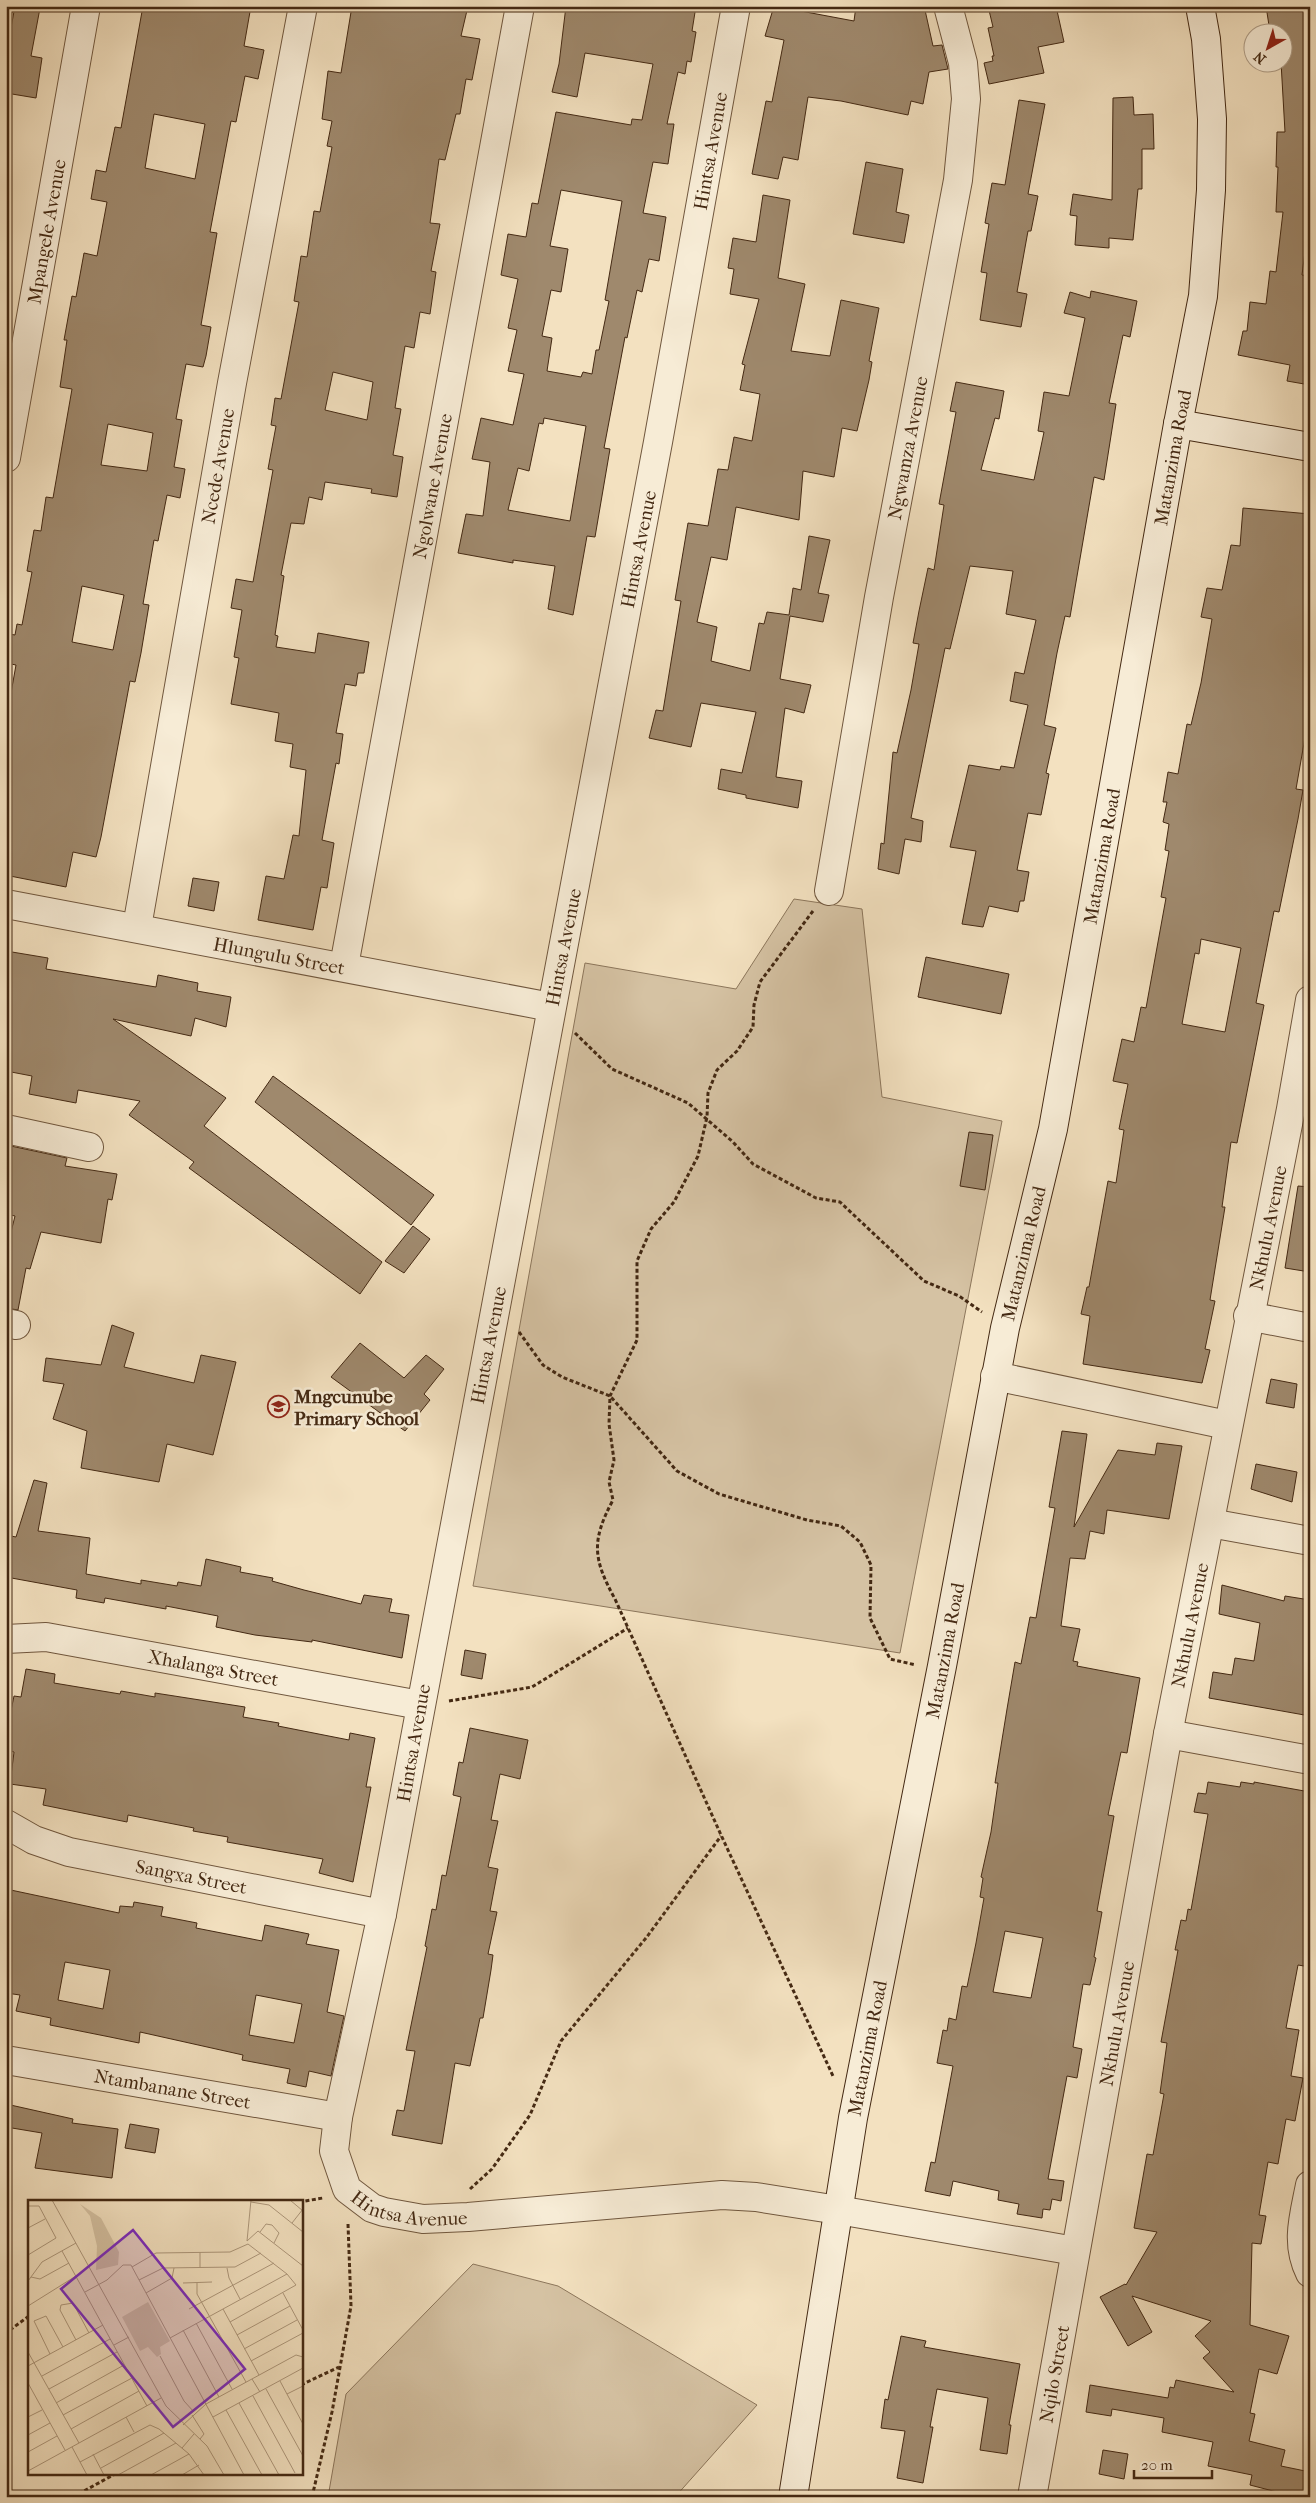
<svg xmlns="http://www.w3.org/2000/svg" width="1316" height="2503" font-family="'IM FELL French Canon',serif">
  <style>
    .green { fill: #d5c2a3; stroke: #8c765b }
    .building { fill: #9f896d; stroke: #442913; fill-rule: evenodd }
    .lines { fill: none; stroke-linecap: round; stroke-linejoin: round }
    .street-casing { stroke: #70573e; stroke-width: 30 }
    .secondary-casing { stroke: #442913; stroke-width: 30 }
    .path { stroke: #442913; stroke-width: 3; stroke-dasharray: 4 2.5; stroke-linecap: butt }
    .street { stroke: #f7ecd6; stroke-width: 28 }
    .secondary { stroke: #f7ecd6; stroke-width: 28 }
    .labels { text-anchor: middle; stroke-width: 5; stroke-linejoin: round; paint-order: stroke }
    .street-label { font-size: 19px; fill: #442913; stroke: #f7ecd6 }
    .poi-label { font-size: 19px; font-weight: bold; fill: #442913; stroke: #f7ecd6; text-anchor: start }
    .inset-road { fill: none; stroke: #ad977b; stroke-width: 1 }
    .view { fill: #7b2cbf; fill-opacity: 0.15; stroke: #7b2cbf; stroke-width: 2.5 }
    .inset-edge { fill: none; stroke: #442913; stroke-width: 2.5 }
  </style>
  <rect width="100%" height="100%" fill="#f3e1c0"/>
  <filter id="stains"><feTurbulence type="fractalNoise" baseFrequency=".004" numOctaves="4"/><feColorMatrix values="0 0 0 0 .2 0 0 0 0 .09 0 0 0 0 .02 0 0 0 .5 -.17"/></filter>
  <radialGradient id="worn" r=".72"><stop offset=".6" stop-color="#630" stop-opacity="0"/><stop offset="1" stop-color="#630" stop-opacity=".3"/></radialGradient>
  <g class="green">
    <path d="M794,899L862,909L882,1097L1002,1121L900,1653L473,1586L585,963L736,989Z"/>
    <path d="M473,2264L558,2286L757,2405L675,2497H328L346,2394Z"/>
  </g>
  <g class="building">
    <path d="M15,6L40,8L31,56L42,58L36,98L6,93V55Z"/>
    <path d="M143,6H251L244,46L264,50L258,79L245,76L236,122L231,121L210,232L217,233L201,325L211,327L206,356L203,367L186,364L176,419L182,420L174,467L185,469L180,498L167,495L158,541L154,540L143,604L149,605L141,653L135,682L130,681L101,837L96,857L73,852L66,887L10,876V874L6,873V721L16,665L6,663V650L9,634L15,635L17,624L22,625L32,572L27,571L34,530L41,531L46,497L53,498L72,389L60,387L67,340H64L72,296L76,297L84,253L97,256L107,202L91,199L96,170L106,172L115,127L121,128ZM154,114L205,124L195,179L145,168ZM108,424L153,433L147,471L101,465ZM82,586L124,595L113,650L72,642Z"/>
    <path d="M352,6H468L461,36L480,39L472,80L466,79L460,114H456L445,160L439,159L430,223L440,224L431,271L436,272L430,314L420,312L414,348L405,346L395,408L401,409L393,455L403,457L397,497L371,493L372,489L325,482L322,500L309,497L304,524L291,523L281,575L284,576L275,635L278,636L276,647L315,653L318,633L369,642L364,673H358L356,686L345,684L336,733L343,734L339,764L336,763L322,840L334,843L327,888L321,887L313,930L258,920L266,876L284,879L293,835L299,836L306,770L290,767L293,744L275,741L279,713L231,704L239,658L234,657L242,610L231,608L236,579L253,582L273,470L268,469L276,426L271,425L275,398L281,399L299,302L294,301L301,256L307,257L314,211L320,212L332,147L327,146L332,121L322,119L328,71L341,73ZM333,372L373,382L367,420L325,410Z"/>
    <path d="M566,6H696L692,31L696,32L691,62L687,61L685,74L678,72L667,124H674L668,164L653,162L643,213L666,217L659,261L649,259L642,292L637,290L627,338L625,337L604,448L610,449L595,537L587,536L573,615L548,609L555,566L513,560V563L458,553L466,514L483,516L490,462L472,459L481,418L513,425L524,374L508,371L517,330L508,328L518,279L501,275L508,234L526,237L532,203L538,204L556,112L631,125L632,119L642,120L653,64L585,53L577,97L552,92L559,64ZM561,190L622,201L605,300L609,301L599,350H596L592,374L583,372L581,377L547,371L552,338L542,336L551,290L561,292L568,249L550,246ZM544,418L586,426L570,521L508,510L518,468L529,471L539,423L543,424Z"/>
    <path d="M774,6L854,21L856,6H912V10H925L933,46L942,45L948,69L929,72L923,104L911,101L908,115L841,101L808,97L798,160L783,157L778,179L752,174L766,101L772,102L784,40L765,36Z"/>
    <path d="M988,6H1056L1064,42L1038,47L1044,73L989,84L984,63L993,61L992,56H994L988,28L993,27Z"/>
    <path d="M1266,6H1310V73H1307L1310,212L1302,275L1310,276V385L1287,381L1290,365L1238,355L1243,331H1247L1250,302L1266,304L1270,271L1276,272L1283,212H1276L1278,167H1276L1277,132H1285L1281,62H1284V32H1270Z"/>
    <path d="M1133,97L1134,115L1153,114L1154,149H1142V189H1138L1133,240L1109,238V248L1075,245L1077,216L1070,215L1073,194L1112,200L1113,98Z"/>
    <path d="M1019,100L1045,104L1028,194L1038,196L1031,231H1028L1017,292L1027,294L1021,327L980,320L987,273L981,272L989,224L985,223L992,183L1005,185Z"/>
    <path d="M866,162L903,169L896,212L909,215L904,243L853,234Z"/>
    <path d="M763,195L790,200L778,278L805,284L791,351L830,356L841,300L879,308L869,361L872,362L869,380L857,431L842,428L834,477L803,471L799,520L736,507L727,560L711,557L697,622L717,627L711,661L750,671L759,623L764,624L767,612L789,615L793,588L801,590L809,536L830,540L818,593L829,595L823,622L790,616L780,679L811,685L804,713L785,708L776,777L802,781L798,808L746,798V795L718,789L721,769L742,773L756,712L701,703L691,747L649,738L656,710L663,711L681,601L675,600L688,523L708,526L718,469L728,470L734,437L752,441L760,394L740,390L745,365L742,364L759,299L730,294L734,269L728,268L733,238L756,242Z"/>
    <path d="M1091,291L1137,301L1130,337L1123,335L1109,403L1116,404L1104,480L1094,477L1070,617L1065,616L1057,653L1044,725L1056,728L1046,773L1049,774L1041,815L1028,813L1017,870L1029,872L1024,901H1020L1018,912L989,906L983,927L962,924L976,851L950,847L969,765L1000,770L1001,766L1014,768L1028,705L1010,701L1015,672L1024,674L1036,620L1006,614L1013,571L970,566L950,649L945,648L911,818L923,821L921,842L905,839L899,874L878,869L881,843L884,844L893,752L897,753L911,690L919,644L913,643L919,611L928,568L934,570L944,505L939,504L956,412L950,411L956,382L1004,391L999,419L995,418L981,470L1034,480L1044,432L1038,431L1044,392L1069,396L1085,318L1064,313L1070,292L1090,298Z"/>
    <path d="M1243,508L1310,514V727L1307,726L1296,789L1303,790L1298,819L1279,912L1274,911L1256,1003L1264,1005L1237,1143L1231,1142L1222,1207H1225L1210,1300L1215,1301L1205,1349L1210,1350L1202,1383L1083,1364L1090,1316L1081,1314L1087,1287H1089L1108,1181L1116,1183L1124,1130L1119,1129L1128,1084L1113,1081L1122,1039L1134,1042L1141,1007L1146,1008L1166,898L1161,897L1169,851L1165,850L1169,824L1163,822L1167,802H1163L1168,772L1178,774L1187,724L1191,725L1201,683L1212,619L1201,617L1207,588L1222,590L1231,545L1240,546ZM1201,939L1241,948L1225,1032L1182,1024L1195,953L1199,954Z"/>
    <path d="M193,878L219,882L214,911L188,906Z"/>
    <path d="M6,951L48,958L46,969L156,987L158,975L198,983L197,991L231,997L226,1027L195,1018L191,1036L113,1019L226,1098L204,1126L382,1262L360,1294L189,1168L194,1162L129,1115L140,1101L78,1090L76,1103L29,1094L32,1076L6,1071Z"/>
    <path d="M926,957L1009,974L1001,1014L918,997Z"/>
    <path d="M273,1076L434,1195L411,1225L255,1102Z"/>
    <path d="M969,1132L993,1135L985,1190L960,1186Z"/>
    <path d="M6,1145L67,1158L65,1166L117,1174L112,1200L108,1199L101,1243L41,1232L30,1269L26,1268L18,1310L6,1308V1252L15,1216L6,1214Z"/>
    <path d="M1298,1186L1310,1187V1272L1285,1268Z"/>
    <path d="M413,1226L430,1239L404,1273L385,1261Z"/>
    <path d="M112,1325L134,1333L124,1367L194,1383L201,1355L236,1362L213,1455L167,1444L159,1482L81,1468L87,1431L53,1419L64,1384L43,1381L46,1358L101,1365Z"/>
    <path d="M360,1343L404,1378L426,1355L444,1369L424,1394L430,1400L405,1431L331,1377Z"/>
    <path d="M1271,1379L1297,1384L1294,1408L1266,1403Z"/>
    <path d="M1062,1431L1087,1434L1074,1527L1118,1450L1155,1455L1157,1443L1182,1446L1169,1519L1107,1510L1104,1534L1090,1531L1085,1559L1070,1558L1061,1626L1080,1629L1073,1661L1078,1662L1077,1666L1140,1678L1127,1753L1121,1752L1108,1815L1114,1816L1097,1911L1102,1912L1094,1957L1096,1958L1090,1985L1083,1984L1073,2047L1082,2049L1077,2078L1067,2076L1048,2179L1064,2181L1061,2201L1052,2199L1050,2210L1043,2209L1042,2218L1017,2214L1019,2204L998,2200L999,2191L953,2181L950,2196L925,2191L931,2162L935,2163L953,2066L937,2063L943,2030L947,2031L949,2018L956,2020L962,1986L967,1987L976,1943L984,1898L980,1897L983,1878L981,1877L991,1832L998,1783H995L1007,1709L1015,1662L1021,1664L1030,1617L1036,1618L1055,1508L1049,1507ZM1005,1931L1043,1938L1031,1998L993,1992Z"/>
    <path d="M1256,1464L1297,1472L1292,1502L1251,1489Z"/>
    <path d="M34,1480L47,1483L38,1531L90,1538L86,1574L141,1584V1580L177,1586L178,1582L201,1586L206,1559L241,1567L240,1572L273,1578L272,1581L304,1590L361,1604L364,1595L392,1599L389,1612L409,1615L402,1658L312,1640V1642L255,1635L216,1627L218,1616L166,1606V1609L105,1598L104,1603L76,1598L77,1590L6,1577V1535L16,1537Z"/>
    <path d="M1222,1585L1284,1601L1285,1596L1310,1600V1716L1209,1698L1213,1672L1232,1675L1235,1658L1254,1661L1260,1623L1219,1614Z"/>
    <path d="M465,1650L486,1654L482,1679L461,1675Z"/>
    <path d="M26,1669L55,1674L54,1683L120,1694L121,1691L155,1697V1693L245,1707L243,1717L279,1723L278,1726L349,1740L350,1733L375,1738L366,1787H371L353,1882L319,1873L323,1859L227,1842L228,1837L193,1831L194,1828L128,1815L127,1822L43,1805L46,1789L10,1784L14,1752L6,1750V1735L14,1696L21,1697Z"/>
    <path d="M470,1728L528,1740L520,1779L500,1774L491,1820L498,1821L488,1867L498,1869L490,1911L497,1912L488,1954L493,1955L491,1970L483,2018H480L470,2066L455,2063L442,2144L392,2135L397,2110L404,2111L415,2051L406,2050L427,1947L425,1946L432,1909L436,1910L442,1875L446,1876L461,1797L453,1795L459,1762L463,1763Z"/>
    <path d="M1208,1782L1240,1787L1241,1782L1254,1784V1782L1310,1792V1967L1298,1965L1286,2028L1299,2030L1291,2076L1303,2078L1295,2121L1286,2119L1278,2164L1268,2162L1259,2215L1266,2216L1261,2244L1252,2243L1250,2325L1289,2336L1277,2374L1259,2369L1250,2413L1255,2414L1249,2441L1285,2450L1281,2466L1310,2472V2497H1296L1250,2485L1252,2475L1208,2466L1213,2442L1162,2432L1164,2418L1112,2409L1111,2416L1086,2412L1090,2385L1168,2398L1170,2387L1174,2388L1176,2380L1234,2392L1203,2358L1210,2352L1195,2336L1211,2321L1132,2296L1152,2332L1128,2346L1100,2297L1125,2284L1126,2285L1157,2232L1134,2228L1147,2154L1153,2155L1164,2094L1160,2093L1167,2043L1161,2042L1178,1950H1175L1181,1920L1186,1921L1188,1909L1191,1910L1208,1814L1194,1812L1198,1793L1206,1794Z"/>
    <path d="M6,1889L119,1913L120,1906L133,1907L134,1902L163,1907L161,1916L197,1923L196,1928L262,1941L265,1925L309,1934L306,1944L339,1950L327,2012L344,2016L331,2076L309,2071L306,2087L287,2083L290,2069L242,2060L243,2055L140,2032L139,2043L110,2037L50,2025L51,2018L16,2011L20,1995L6,1993ZM65,1962L110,1970L103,2009L58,2000ZM256,1995L302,2004L294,2043L249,2035Z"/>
    <path d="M6,2104L73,2119L72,2123L118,2129L112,2178L35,2168L42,2133L6,2127Z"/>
    <path d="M130,2124L159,2129L155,2153L125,2148Z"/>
    <path d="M901,2336L926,2341L924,2347L1020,2364L1009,2425H1011L1007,2454L980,2450L988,2398L937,2389L930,2427H933L923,2483L897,2478L905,2431L881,2428L885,2399L888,2400Z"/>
    <path d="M1103,2450L1128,2454L1124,2479L1099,2474Z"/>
  </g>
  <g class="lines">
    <defs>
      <g id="street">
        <path id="s1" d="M736,6L658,442L382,1914L338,2117L334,2151L347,2189L372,2208L384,2212L423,2219L468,2217L722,2195L756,2197L838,2210L1075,2251"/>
        <path id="s2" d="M6,458L86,6"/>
        <path id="s3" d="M829,891L879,597L958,180L966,99L963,63L948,6"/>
        <path id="s4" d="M6,904L551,1007"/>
        <path id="s5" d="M137,927L232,383L303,6"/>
        <path id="s6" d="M344,966L520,6"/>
        <path d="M6,1129L89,1147"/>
        <path d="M1248,1316L1310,1328"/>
        <path d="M6,1323L16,1325"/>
        <path d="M995,1376L1227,1425"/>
        <path d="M1210,1523L1310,1541"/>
        <path id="s7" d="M6,1639L46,1637L420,1705"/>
        <path d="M1168,1734L1310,1760"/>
        <path id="s8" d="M6,1824L34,1840L69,1852L382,1914"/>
        <path id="s9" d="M6,2060L338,2117"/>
        <path d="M1310,2185C1304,2216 1295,2243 1310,2273"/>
        <path id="s10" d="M1032,2497L1168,1734L1291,1109L1310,1000"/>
      </g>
      <g id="secondary">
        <path d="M1178,424L1310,447"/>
        <path id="s11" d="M793,2497L853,2118L942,1666L1005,1328L1053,1129L1178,424L1203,296L1211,190L1212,119L1206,39L1200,6"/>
      </g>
    </defs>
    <use href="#street" class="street-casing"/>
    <use href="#secondary" class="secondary-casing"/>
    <g class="path">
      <path d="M813,911L760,982L754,1005L753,1027L737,1051L717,1070L708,1093L707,1117L698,1156L674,1202L651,1229L637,1261V1340L610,1396L609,1424L614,1460L609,1482L613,1500C591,1541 593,1559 615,1599L721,1835L833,2076"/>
      <path d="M575,1033L612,1069L688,1103L733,1142L753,1164L816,1198L840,1202L924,1281L959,1296L982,1312"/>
      <path d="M519,1332L543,1365L562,1377L610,1396L677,1471L719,1494L807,1520L841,1526L860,1542L871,1565L870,1618L890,1659L916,1665"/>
      <path d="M449,1701L532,1687L628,1628"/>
      <path d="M470,2189L492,2169L530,2115L561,2041L646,1938L721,1836"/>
      <path d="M299,2202L323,2198"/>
      <path d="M10,2330L29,2316"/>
      <path d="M301,2385L339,2367"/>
      <path d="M73,2497L115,2474"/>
      <path d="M312,2497L332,2412L351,2306L348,2224"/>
    </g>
    <use href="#street" class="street"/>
    <use href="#secondary" class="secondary"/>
  </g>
  <defs>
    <symbol id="school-ring" viewBox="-11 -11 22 22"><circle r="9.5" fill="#f7ecd6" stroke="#8f2418" stroke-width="1.5"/><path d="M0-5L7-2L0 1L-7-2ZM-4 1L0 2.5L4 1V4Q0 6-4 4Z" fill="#8f2418"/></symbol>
  </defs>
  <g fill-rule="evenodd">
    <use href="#school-ring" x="266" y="1394" width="25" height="25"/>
  </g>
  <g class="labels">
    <g class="street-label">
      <text transform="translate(710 151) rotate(-80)" y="7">Hintsa Avenue</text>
      <text dy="7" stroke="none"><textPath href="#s2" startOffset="230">Mpangele Avenue</textPath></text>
      <text dy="7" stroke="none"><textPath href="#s3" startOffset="450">Ngwamza Avenue</textPath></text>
      <text dy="7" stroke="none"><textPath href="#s11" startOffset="2075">Matanzima Road</textPath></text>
      <text dy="7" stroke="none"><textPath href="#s5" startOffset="468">Ncede Avenue</textPath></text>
      <text dy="7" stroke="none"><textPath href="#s6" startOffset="488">Ngolwane Avenue</textPath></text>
      <text transform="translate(638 549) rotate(-79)" y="7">Hintsa Avenue</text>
      <text dy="7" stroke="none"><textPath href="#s11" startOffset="1670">Matanzima Road</textPath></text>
      <text transform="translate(563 947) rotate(-79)" y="7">Hintsa Avenue</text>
      <text dy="7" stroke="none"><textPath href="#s4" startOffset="278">Hlungulu Street</textPath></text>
      <text dy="7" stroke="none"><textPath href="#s10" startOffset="1291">Nkhulu Avenue</textPath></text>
      <text dy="7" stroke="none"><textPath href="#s11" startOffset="1265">Matanzima Road</textPath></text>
      <text transform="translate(488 1345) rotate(-79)" y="7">Hintsa Avenue</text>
      <text dy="7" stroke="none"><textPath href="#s10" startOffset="886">Nkhulu Avenue</textPath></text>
      <text dy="7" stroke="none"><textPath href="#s11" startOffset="860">Matanzima Road</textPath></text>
      <text dy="7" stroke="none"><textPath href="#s7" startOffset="210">Xhalanga Street</textPath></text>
      <text transform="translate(413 1743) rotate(-80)" y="7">Hintsa Avenue</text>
      <text dy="7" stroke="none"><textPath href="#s8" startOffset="194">Sangxa Street</textPath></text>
      <text dy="7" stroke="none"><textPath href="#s10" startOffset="481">Nkhulu Avenue</textPath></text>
      <text dy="7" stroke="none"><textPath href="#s11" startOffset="455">Matanzima Road</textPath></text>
      <text dy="7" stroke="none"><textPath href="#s9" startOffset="169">Ntambanane Street</textPath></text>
      <text dy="7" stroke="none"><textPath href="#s1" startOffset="2291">Hintsa Avenue</textPath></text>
      <text dy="7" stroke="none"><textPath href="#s10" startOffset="125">Nqilo Street</textPath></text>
    </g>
    <g class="poi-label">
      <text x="294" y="1403">Mngcunube<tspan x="294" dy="22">Primary School</tspan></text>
    </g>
  </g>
  <g transform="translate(28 2200)">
    <rect width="275" height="275" fill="#f3e1c0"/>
    <path d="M52,4L73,18L91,52L90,65L68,70L69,46L62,16ZM120,102L142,141L132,147L133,154L129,157L120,147L112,151L94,117Z" fill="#d5c2a3"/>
    <path class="inset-road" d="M24,0L138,206L179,246L196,275M262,0L275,11M223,2L241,5L275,32M0,6H11L28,38L0,55M264,23L275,9M0,28L17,19M232,32L238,24L244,25L251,33L246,43M219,41L230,31L275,66M219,41L223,0M34,51L119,206M104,67L128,53L202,52L220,44M172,68V52M199,68L201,78L212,99M3,77L12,79L41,63M111,80L135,68L207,67L233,53M0,81L14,62L48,43M155,83L184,82M169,83V94L218,182M57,92L79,80L95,65H103L216,275M118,93L144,78L146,68M255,93L275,130M0,106L48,76M161,109L246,63M195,109L231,175M202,122L268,85L259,74L220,44M168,123L204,189M155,130L191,197M209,135L262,106M142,138L259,74M48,140L32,110L33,105L45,103L61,133M86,145L101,137M216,149L269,120M0,152L51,243M22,154L6,121L18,116L35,147M132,156L156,201L166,212M223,161L275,133M0,166L75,125M14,176L82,139M224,179L232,192M252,181L275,224M0,183L37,250M21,189L89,152M238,189L275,256M259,194L275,186M225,196L267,273M28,203L96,165M211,203L251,275M198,210L234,275M35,215L104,178M164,215L176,234L172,239M0,217L14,210M98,217L106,232M185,217L275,168M155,225L178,204L268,155L275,157M43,229L111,191M0,235L22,223M44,247L59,275M154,248L166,234M0,252L29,236M65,254L76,275M52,262L122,225L131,229L161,254L176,275M73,268L136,233M0,271L133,198M90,275L148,243M123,275L161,254M154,275L171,265"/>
    <path class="view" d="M105,30L217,169L145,227L33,89Z"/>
    <rect width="275" height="275" class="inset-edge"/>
  </g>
  <rect width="1316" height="2503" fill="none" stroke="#f3e1c0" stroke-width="25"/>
  <rect x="8" y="8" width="1301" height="2488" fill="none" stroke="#442913" stroke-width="2.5"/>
  <rect x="12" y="12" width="1291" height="2478" fill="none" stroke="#442913"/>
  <g transform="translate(1268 48) rotate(219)"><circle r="24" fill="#f7ecd6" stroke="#af9e88"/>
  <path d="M0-4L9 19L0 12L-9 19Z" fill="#8f2418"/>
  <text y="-8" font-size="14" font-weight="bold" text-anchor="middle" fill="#442913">N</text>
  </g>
  <path d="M1134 2470v8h78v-8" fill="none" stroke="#442913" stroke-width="2.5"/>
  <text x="1141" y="2470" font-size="15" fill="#442913" stroke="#f7ecd6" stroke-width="4" paint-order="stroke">20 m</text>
  <rect width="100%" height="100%" filter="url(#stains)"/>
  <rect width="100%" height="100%" fill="url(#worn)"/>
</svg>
